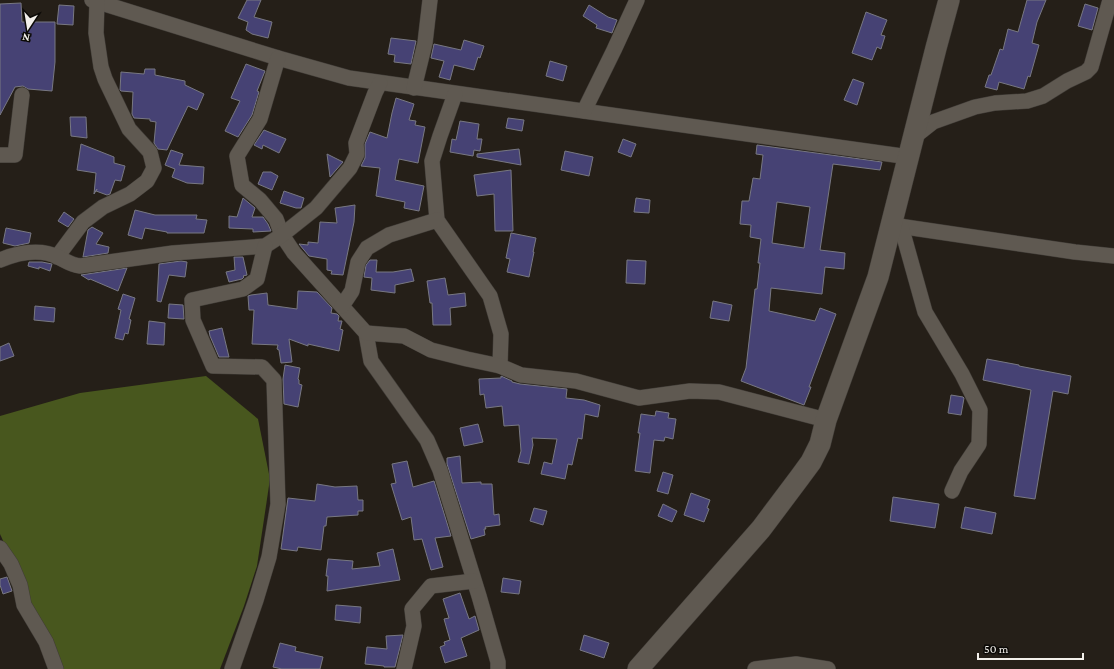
<svg xmlns="http://www.w3.org/2000/svg" width="1114" height="669" font-family="'Crimson Pro',serif">
  <style>
    .forest { fill: #48571e }
    .building { fill: #464274; stroke: #787882; fill-rule: evenodd }
    .lines { fill: none; stroke-linecap: round; stroke-linejoin: round }
    .minor-casing { stroke: #403c37; stroke-width: 16 }
    .secondary-casing { stroke: #403c37; stroke-width: 22 }
    .minor { stroke: #5f5951; stroke-width: 15 }
    .secondary { stroke: #5f5951; stroke-width: 21 }
  </style>
  <rect width="100%" height="100%" fill="#251f18"/>
  <path class="forest" d="M206,376L258,419L270,479L257,566L244,606L220,669H61L0,534V416L80,393Z"/>
  <g class="building">
    <path d="M247,0H261L254,17L272,22L268,38L252,34L246,30L248,22L238,18Z"/>
    <path d="M1027,0H1046L1037,22L1032,43L1039,45L1030,77L1028,76L1024,89L999,82L997,90L985,87L989,75H991L1000,49L1003,50L1008,29L1018,32Z"/>
    <path d="M21,3L22,22H55V62L52,91L28,89L23,86L15,87L0,115V4Z"/>
    <path d="M1085,4L1098,8L1092,30L1078,26Z"/>
    <path d="M59,5L74,6L73,25L57,24Z"/>
    <path d="M589,5L608,17L617,20L612,33L596,28L597,25L583,16Z"/>
    <path d="M866,12L887,20L881,35L885,36L881,49L877,47L872,60L852,53Z"/>
    <path d="M391,38L416,41L411,64L394,62L395,55L388,54Z"/>
    <path d="M464,40L484,46L480,58L478,57L474,70L454,65L450,80L439,77L444,61L431,58L434,44L461,50Z"/>
    <path d="M550,61L567,66L563,81L546,76Z"/>
    <path d="M246,64L265,71L257,91L259,92L252,115L238,137L225,131L240,101L231,98Z"/>
    <path d="M145,69H155V75L185,81V85L204,94L197,110L188,106L167,150L158,149L154,143L156,122L150,121V119L134,118L132,114L133,92L121,91L120,90L121,72L144,74Z"/>
    <path d="M853,79L864,83L857,105L844,100Z"/>
    <path d="M396,98L414,104L409,120L416,121L415,125L425,127L418,163L399,159L395,180L424,186L419,211L404,208L405,202L376,196L380,168L361,166L365,158V144L370,132L387,138L392,113Z"/>
    <path d="M70,117H86L87,138L71,136Z"/>
    <path d="M508,118L524,120L522,131L506,128Z"/>
    <path d="M460,121L479,124L477,139H482L480,151L474,150L473,156L450,152L452,139L456,140Z"/>
    <path d="M264,130L286,139L279,153L263,145L262,149L254,145Z"/>
    <path d="M623,139L636,144L631,157L618,152Z"/>
    <path d="M81,144L114,157V163L125,166L121,181L115,180L110,194L107,195L96,191L97,189L94,194L96,173L77,170Z"/>
    <path d="M757,145L882,162L880,170L833,164L820,250L845,253L844,269L825,267L822,294L771,288L769,311L815,321L820,308L836,314L809,387H811L804,405L741,381L746,368L755,289H757L760,263H758L761,239L750,237L751,225L740,224L742,201H749L753,178L760,179L763,155L756,154ZM777,202L810,207L804,248L772,243Z"/>
    <path d="M519,149L521,165L477,157V154Z"/>
    <path d="M171,150L183,154L179,165L204,167L203,184L187,183L172,177L175,169L165,165Z"/>
    <path d="M565,151L593,157L589,176L561,170Z"/>
    <path d="M327,154L343,162L330,177Z"/>
    <path d="M511,170L513,231H495L494,194L477,196L474,175Z"/>
    <path d="M263,172H271L278,176L272,190L258,184Z"/>
    <path d="M284,191L304,198L301,208H296L280,203Z"/>
    <path d="M243,198L255,208L252,217H263L268,224L271,231L253,232V229L229,228V216L237,217Z"/>
    <path d="M636,198L650,200L649,213L634,212Z"/>
    <path d="M355,205L354,222L343,275L331,274L332,271L327,270V259L309,256L299,244L308,245V242L318,243L320,222L337,223L335,208Z"/>
    <path d="M135,210L155,215H197L196,219L207,220L204,233H167V232L145,228L142,239L128,235Z"/>
    <path d="M64,212L74,219L68,227L58,221Z"/>
    <path d="M92,227L103,233L96,244L109,247L108,253L83,257L88,230Z"/>
    <path d="M6,228L31,233L29,243L15,246L3,243Z"/>
    <path d="M511,233L536,238L533,252H534L529,277L507,272L510,259L506,258Z"/>
    <path d="M234,257H243L247,275L243,276L244,277L242,279L229,282L226,272L235,270Z"/>
    <path d="M370,260H377L376,272H393L411,269L414,281L395,285V293L371,290L372,278L364,277L366,265Z"/>
    <path d="M627,260L646,261L645,284L626,283Z"/>
    <path d="M181,261L187,262L185,277L169,275L161,302L157,301L159,264Z"/>
    <path d="M29,262H42L52,264L50,271L39,267V269L28,266Z"/>
    <path d="M127,268L118,291L90,279L89,280L81,275Z"/>
    <path d="M445,278L448,295L465,293L466,306L450,308L451,325H433L432,303H430L427,281Z"/>
    <path d="M298,291L317,292L332,308L331,313L337,314L339,316L338,321H342L340,329L343,330L339,351L308,344V346L289,339L292,362L281,363L279,350L277,349L278,345L252,344L254,310H249L248,296L251,295L267,293L268,305L297,309Z"/>
    <path d="M123,294L135,298L129,319L131,320L128,334L125,333L123,340L115,338L121,310L118,309Z"/>
    <path d="M713,301L732,305L729,321L710,318Z"/>
    <path d="M169,304L183,305L184,319L168,318Z"/>
    <path d="M35,306L55,308L54,322L34,320Z"/>
    <path d="M149,321L165,323L164,345L147,344Z"/>
    <path d="M222,328L229,357H219L210,336L209,331Z"/>
    <path d="M9,343L14,356L0,361V347Z"/>
    <path d="M987,359L1019,365V366L1071,376L1068,394L1053,391L1035,499L1014,496L1031,390L983,380Z"/>
    <path d="M285,365L300,368L298,379L299,380V384L302,385L298,407L284,404L283,379Z"/>
    <path d="M501,376L512,381V382L520,384L567,389L566,398L584,400L600,405L598,417L585,414L582,439L578,438L572,465L568,464L565,479L541,474L544,462L552,464L557,439L532,438L533,445L529,464L518,462L521,451L519,425L504,426L502,406L486,408L484,394L480,395L479,379L501,378Z"/>
    <path d="M951,395L963,397L964,398L961,415L948,413Z"/>
    <path d="M656,411L669,413L668,418L676,419L673,439L665,437L664,441L654,440L650,473L635,471L640,433H638L641,414L655,416Z"/>
    <path d="M478,424L483,442L464,446L460,428Z"/>
    <path d="M460,456L462,483L481,482V484H492L494,515L499,514L500,525L485,527L486,529H484L485,535L471,539L447,464V458Z"/>
    <path d="M407,461L413,487L434,481L451,536L435,538L443,567L431,570L422,539L414,540L411,517L402,520L391,484L396,483L392,464Z"/>
    <path d="M663,472L673,475L668,494L657,491Z"/>
    <path d="M317,484L335,487L357,486L358,500H363V511H358V515L327,517L326,526H324L321,550L298,547L297,551L281,549L288,498L315,501Z"/>
    <path d="M691,493L710,500L707,508L709,509L704,522L684,515Z"/>
    <path d="M893,497L939,504L935,528L890,521Z"/>
    <path d="M663,504L677,511L672,522L658,516Z"/>
    <path d="M965,507L996,513L992,534L961,528Z"/>
    <path d="M534,508L547,511L543,525L530,521Z"/>
    <path d="M393,549L400,580L327,591L328,576H326L328,559L353,561L352,569L380,566L377,553Z"/>
    <path d="M7,577L12,591L3,594L0,585V579Z"/>
    <path d="M503,578L521,581L519,594L501,592Z"/>
    <path d="M460,593L469,619L475,616L479,630L461,638L467,656L445,663L440,647L445,645L444,642L450,640L444,619L449,618L443,599Z"/>
    <path d="M336,605L361,607L360,623L335,620Z"/>
    <path d="M403,635L395,667H384V666L365,664L367,647L387,649L386,636Z"/>
    <path d="M584,635L609,643L604,658L580,650Z"/>
    <path d="M280,643L296,647L295,651L323,657L320,669H282L273,667Z"/>
  </g>
  <g class="lines">
    <defs>
      <g id="minor">
        <path d="M92,0L278,58L349,78L909,157"/>
        <path d="M278,58L260,119L237,156L242,185L260,200L276,219L282,235L294,253L366,333L371,361L427,440L440,470L479,596L498,662V669"/>
        <path d="M414,88L425,43L430,0"/>
        <path d="M455,94L440,136L432,161L437,220L490,296L501,334L500,366"/>
        <path d="M584,111L614,50L637,0"/>
        <path d="M914,137L933,122L975,107L995,103L1027,101L1043,96L1067,81L1086,72L1091,67L1110,0"/>
        <path d="M0,155H15L22,95"/>
        <path d="M892,225L1075,252L1114,256"/>
        <path d="M901,226L925,312L962,374L980,410L979,444L961,471L952,491"/>
        <path d="M57,257L83,222L103,207L130,194L147,181L154,168L150,152L129,129L105,79L101,67L96,33L97,2"/>
        <path d="M0,260C17,253 40,248 58,257C66,261 71,265 80,266L173,253L265,246L282,235L316,208L350,168L357,154L356,143L375,93L380,83"/>
        <path d="M342,306L352,291L358,262L367,248L389,235L437,220"/>
        <path d="M366,333L404,336L431,350L467,359L500,366L521,375L576,381L639,398L690,391L719,392L826,420"/>
        <path d="M0,548L11,564L20,585L24,605L46,642L56,669"/>
        <path d="M232,669L256,600L269,557L278,504L274,380L262,367L213,366L193,320L192,300L243,289L257,279L265,246"/>
        <path d="M404,669L414,626L412,609L431,586L474,581"/>
        <path d="M755,669L796,664L828,669"/>
      </g>
      <path id="secondary" d="M638,669L761,529L800,477L811,462L820,444L826,420L878,277L936,48L949,0"/>
    </defs>
    <use href="#minor" class="minor-casing"/>
    <use href="#secondary" class="secondary-casing"/>
    <use href="#minor" class="minor"/>
    <use href="#secondary" class="secondary"/>
  </g>
  <g transform="translate(28 28) rotate(192)" stroke="#0c0a07" stroke-width="3" paint-order="stroke">
  <path d="M0-3L7 15L0 10L-7 15Z" fill="#f3f0eb"/>
  <text y="-6" font-size="11" font-weight="bold" text-anchor="middle" fill="#f3f0eb">N</text>
  </g>
  <path d="M978 653v6h105v-6" fill="none" stroke="#f3f0eb" stroke-width="2"/>
  <text x="984" y="653" font-size="12" fill="#f3f0eb" stroke="#0c0a07" stroke-width="3" paint-order="stroke">50 m</text>
</svg>
